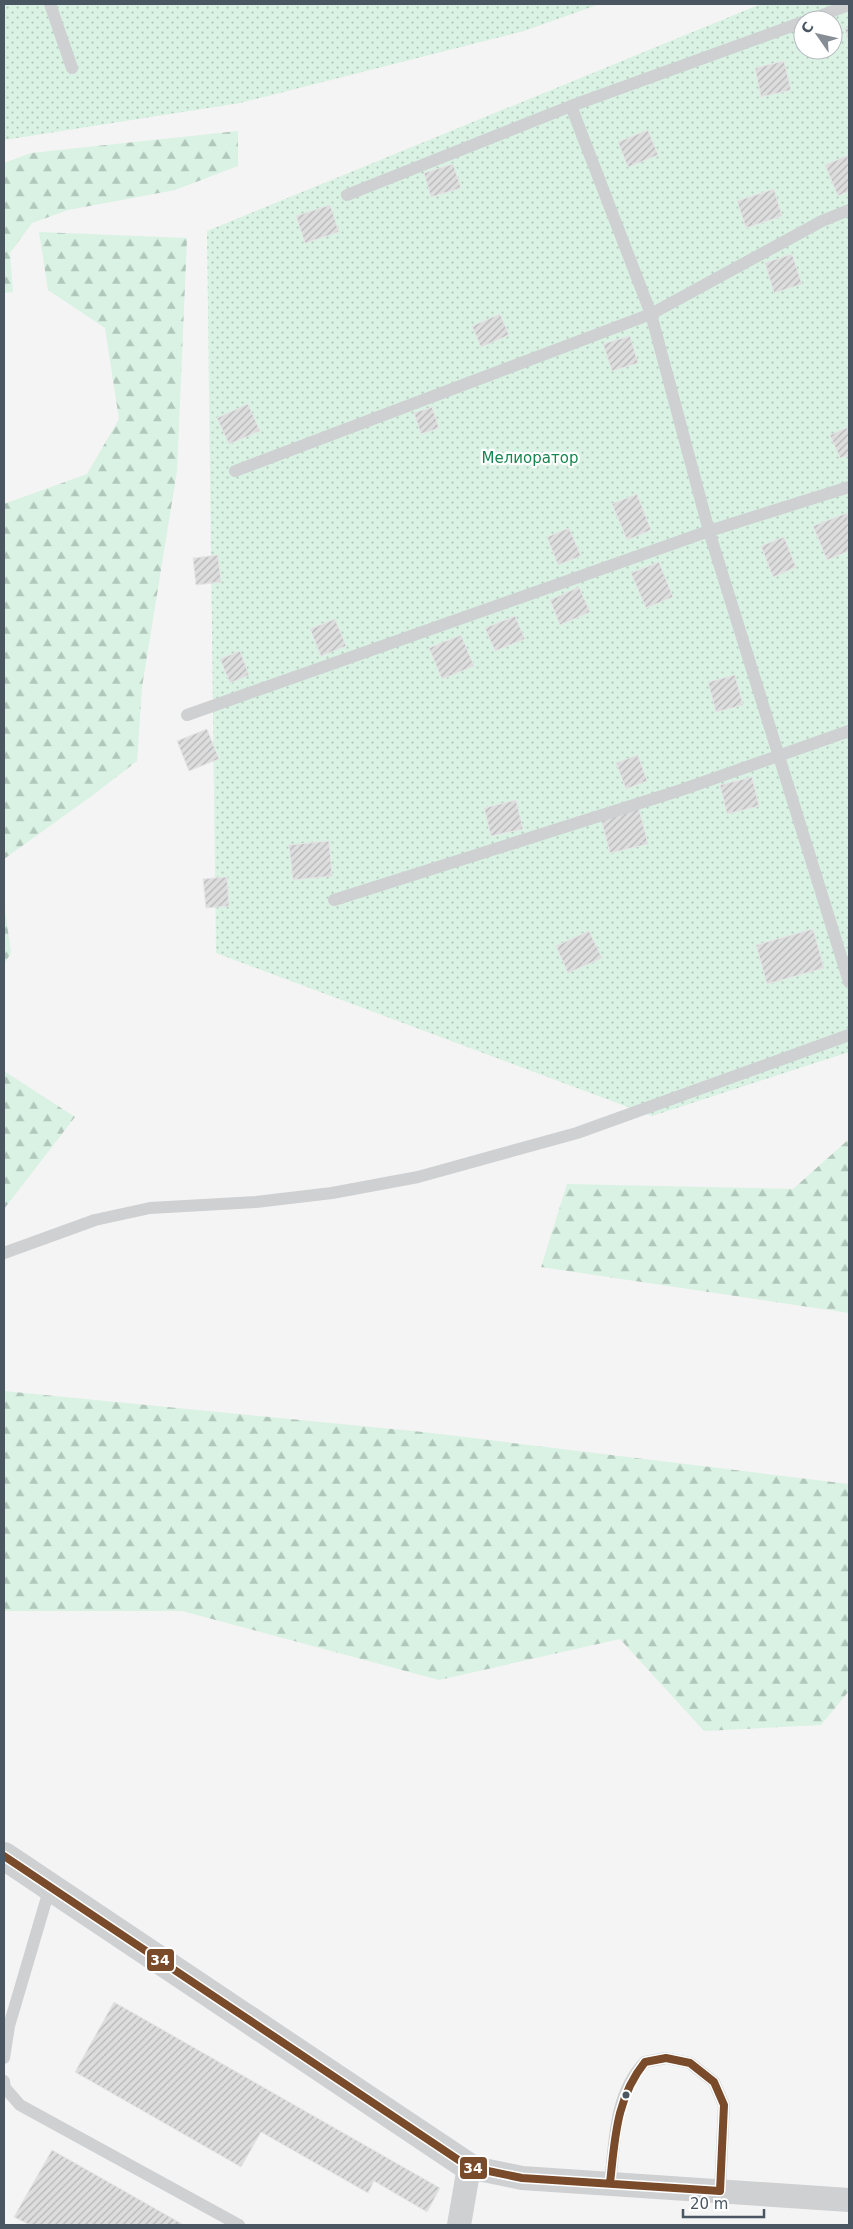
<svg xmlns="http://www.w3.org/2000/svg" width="853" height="2229" font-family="'DejaVu Sans',sans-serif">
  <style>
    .grass { fill: url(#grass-dots); fill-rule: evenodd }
    .forest { fill: url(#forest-firs) }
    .building { fill: url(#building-hatch); stroke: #e5e6e7 }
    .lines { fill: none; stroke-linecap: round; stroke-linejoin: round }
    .service { stroke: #ced0d2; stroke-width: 12 }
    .minor { stroke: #ced0d2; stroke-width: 24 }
    .tertiary { stroke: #ced0d2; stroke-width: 28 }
    .bus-1-casing { stroke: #fff; stroke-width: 11 }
    .bus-1 { stroke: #7a4b2a; stroke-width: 8 }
    .bus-dot { fill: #4a5661; stroke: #fff; stroke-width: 2 }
    .labels { text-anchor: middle; stroke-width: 4.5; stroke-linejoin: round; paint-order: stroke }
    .park-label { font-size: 15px; fill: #17864f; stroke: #fff }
    .line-badge { stroke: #fff; stroke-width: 2 }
    .badge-label { font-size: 14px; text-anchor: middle; font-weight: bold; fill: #fff }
  </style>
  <defs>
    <pattern id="grass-dots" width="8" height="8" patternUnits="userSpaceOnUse" patternTransform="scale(1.25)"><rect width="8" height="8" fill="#d9f2e3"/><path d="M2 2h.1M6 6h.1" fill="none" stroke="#b2c7bb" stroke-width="1.8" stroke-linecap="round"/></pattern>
    <pattern id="forest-firs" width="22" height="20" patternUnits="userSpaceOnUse" patternTransform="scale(1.25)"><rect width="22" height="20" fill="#d9f2e3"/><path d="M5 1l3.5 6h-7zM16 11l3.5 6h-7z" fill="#b2c7bb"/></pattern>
    <pattern id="building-hatch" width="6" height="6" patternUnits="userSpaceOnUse" patternTransform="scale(1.25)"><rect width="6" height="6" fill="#ddddde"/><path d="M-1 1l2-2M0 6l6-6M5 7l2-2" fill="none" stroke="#b5b6b7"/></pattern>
  </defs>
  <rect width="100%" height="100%" fill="#f4f4f4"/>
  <g class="grass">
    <path d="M4,4H600L524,31L240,103L4,140Z"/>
    <path d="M761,4H849V1052L652,1116L216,953L207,231ZM803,20H833V50H803Z"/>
  </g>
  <g class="forest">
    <path d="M238,131V166L175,190L68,210L32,223L10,253L13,292L4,293V163L31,153Z"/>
    <path d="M39,232L187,238L177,471L142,687L137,761L93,795L4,859V504L87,474L119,419L105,328L48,290Z"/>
    <path d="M4,902L11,953L4,964Z"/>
    <path d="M4,1071L75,1117L4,1209Z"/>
    <path d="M849,1139V1313L541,1267L567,1184L793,1189Z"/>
    <path d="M4,1391L423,1432L849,1484V1691L821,1725L704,1731L620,1639L439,1680L182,1611H4Z"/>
  </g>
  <g class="building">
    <path d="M849,28V45L845,29Z"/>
    <path d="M784,61L791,90L761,97L755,68Z"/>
    <path d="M648,130L658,155L628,167L618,142Z"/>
    <path d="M849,155V191L838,196L825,165Z"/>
    <path d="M453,164L461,188L431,197L424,173Z"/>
    <path d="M774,189L782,216L746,228L737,201Z"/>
    <path d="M330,205L339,232L305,243L296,216Z"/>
    <path d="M792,254L802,284L774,293L765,263Z"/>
    <path d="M500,314L509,335L481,347L472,326Z"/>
    <path d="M630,336L638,363L612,371L603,344Z"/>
    <path d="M248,404L260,431L229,444L217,418Z"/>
    <path d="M432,407L439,428L421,434L414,413Z"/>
    <path d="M849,427V455L840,458L830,435Z"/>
    <path d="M637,494L651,530L627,540L612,504Z"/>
    <path d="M847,513L849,518V551L827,560L813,526Z"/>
    <path d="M569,528L581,556L558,565L547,537Z"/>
    <path d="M784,537L796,567L773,577L761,546Z"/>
    <path d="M218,555L221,582L196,585L193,558Z"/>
    <path d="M659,562L673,597L646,608L631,573Z"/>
    <path d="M579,587L590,612L560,625L550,600Z"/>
    <path d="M515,616L525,639L495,651L485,628Z"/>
    <path d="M335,619L346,646L321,656L310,629Z"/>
    <path d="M461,635L474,666L442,679L429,648Z"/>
    <path d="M240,651L249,675L230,683L220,659Z"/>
    <path d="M735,675L743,705L716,712L708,682Z"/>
    <path d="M207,729L219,759L189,771L177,741Z"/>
    <path d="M638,755L647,781L626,789L616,763Z"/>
    <path d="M752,777L759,806L727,814L720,785Z"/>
    <path d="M516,800L523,829L491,836L484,808Z"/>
    <path d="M639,809L648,844L610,853L601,819Z"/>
    <path d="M329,841L332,876L293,880L289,845Z"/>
    <path d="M227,877L229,906L206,908L203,879Z"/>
    <path d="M813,929L824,968L767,984L756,945Z"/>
    <path d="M589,931L602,958L568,973L556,946Z"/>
    <path d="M114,2002L440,2188L427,2212L374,2181L368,2193L261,2132L241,2167L75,2072Z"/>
    <path d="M52,2150L184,2225H30L14,2217Z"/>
  </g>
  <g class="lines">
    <g class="service">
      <path d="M50,4L72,68"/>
      <path d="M809,20L849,5"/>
      <path d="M571,106L651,314L709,531L849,982"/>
      <path d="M347,195L571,106L803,22"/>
      <path d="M235,471L651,314L822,221L849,210"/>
      <path d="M187,715L709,531L849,487"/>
      <path d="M334,900L681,790L849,731"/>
      <path d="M4,1253L95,1220L150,1208L256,1202L332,1193L418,1177L577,1133L849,1035"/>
      <path d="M4,2058L9,2026L50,1887"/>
      <path d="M4,2081L5,2088L20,2105L239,2225"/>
      <path d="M610,2183C615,2141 614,2094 645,2062L666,2058L690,2063L714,2082L724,2105L720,2191"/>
    </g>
    <path class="minor" d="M459,2225L469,2167L522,2178L849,2200"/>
    <path class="tertiary" d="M4,1856L469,2167"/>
    <defs>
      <path id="bus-1" d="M4,1856L469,2167L522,2178L720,2191L724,2105L714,2082L690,2063L666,2058L645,2062C616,2098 615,2139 610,2183"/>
    </defs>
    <use href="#bus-1" class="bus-1-casing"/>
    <use href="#bus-1" class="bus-1"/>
  </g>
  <circle class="bus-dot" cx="626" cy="2095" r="4.5"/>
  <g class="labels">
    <g class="park-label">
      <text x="530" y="463">Мелиоратор</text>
    </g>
  </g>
  <g class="line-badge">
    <rect x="146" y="1948" width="29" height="24" rx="5" fill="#7a4b2a"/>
    <rect x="459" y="2156" width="29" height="24" rx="5" fill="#7a4b2a"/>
  </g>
  <g class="badge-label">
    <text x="160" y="1965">34</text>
    <text x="473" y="2173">34</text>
  </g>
  <rect width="853" height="2229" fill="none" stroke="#4a5661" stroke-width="10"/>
  <g transform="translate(818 35) rotate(304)"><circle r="24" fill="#ffffff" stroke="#b7bbc0"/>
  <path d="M0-4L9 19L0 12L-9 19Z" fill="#868d94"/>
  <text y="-8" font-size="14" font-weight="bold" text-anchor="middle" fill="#4a5661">С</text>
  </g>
  <path d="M683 2209v8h81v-8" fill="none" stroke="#4a5661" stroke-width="2.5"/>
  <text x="690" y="2209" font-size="15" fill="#4a5661" stroke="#ffffff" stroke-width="4" paint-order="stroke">20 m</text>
</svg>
